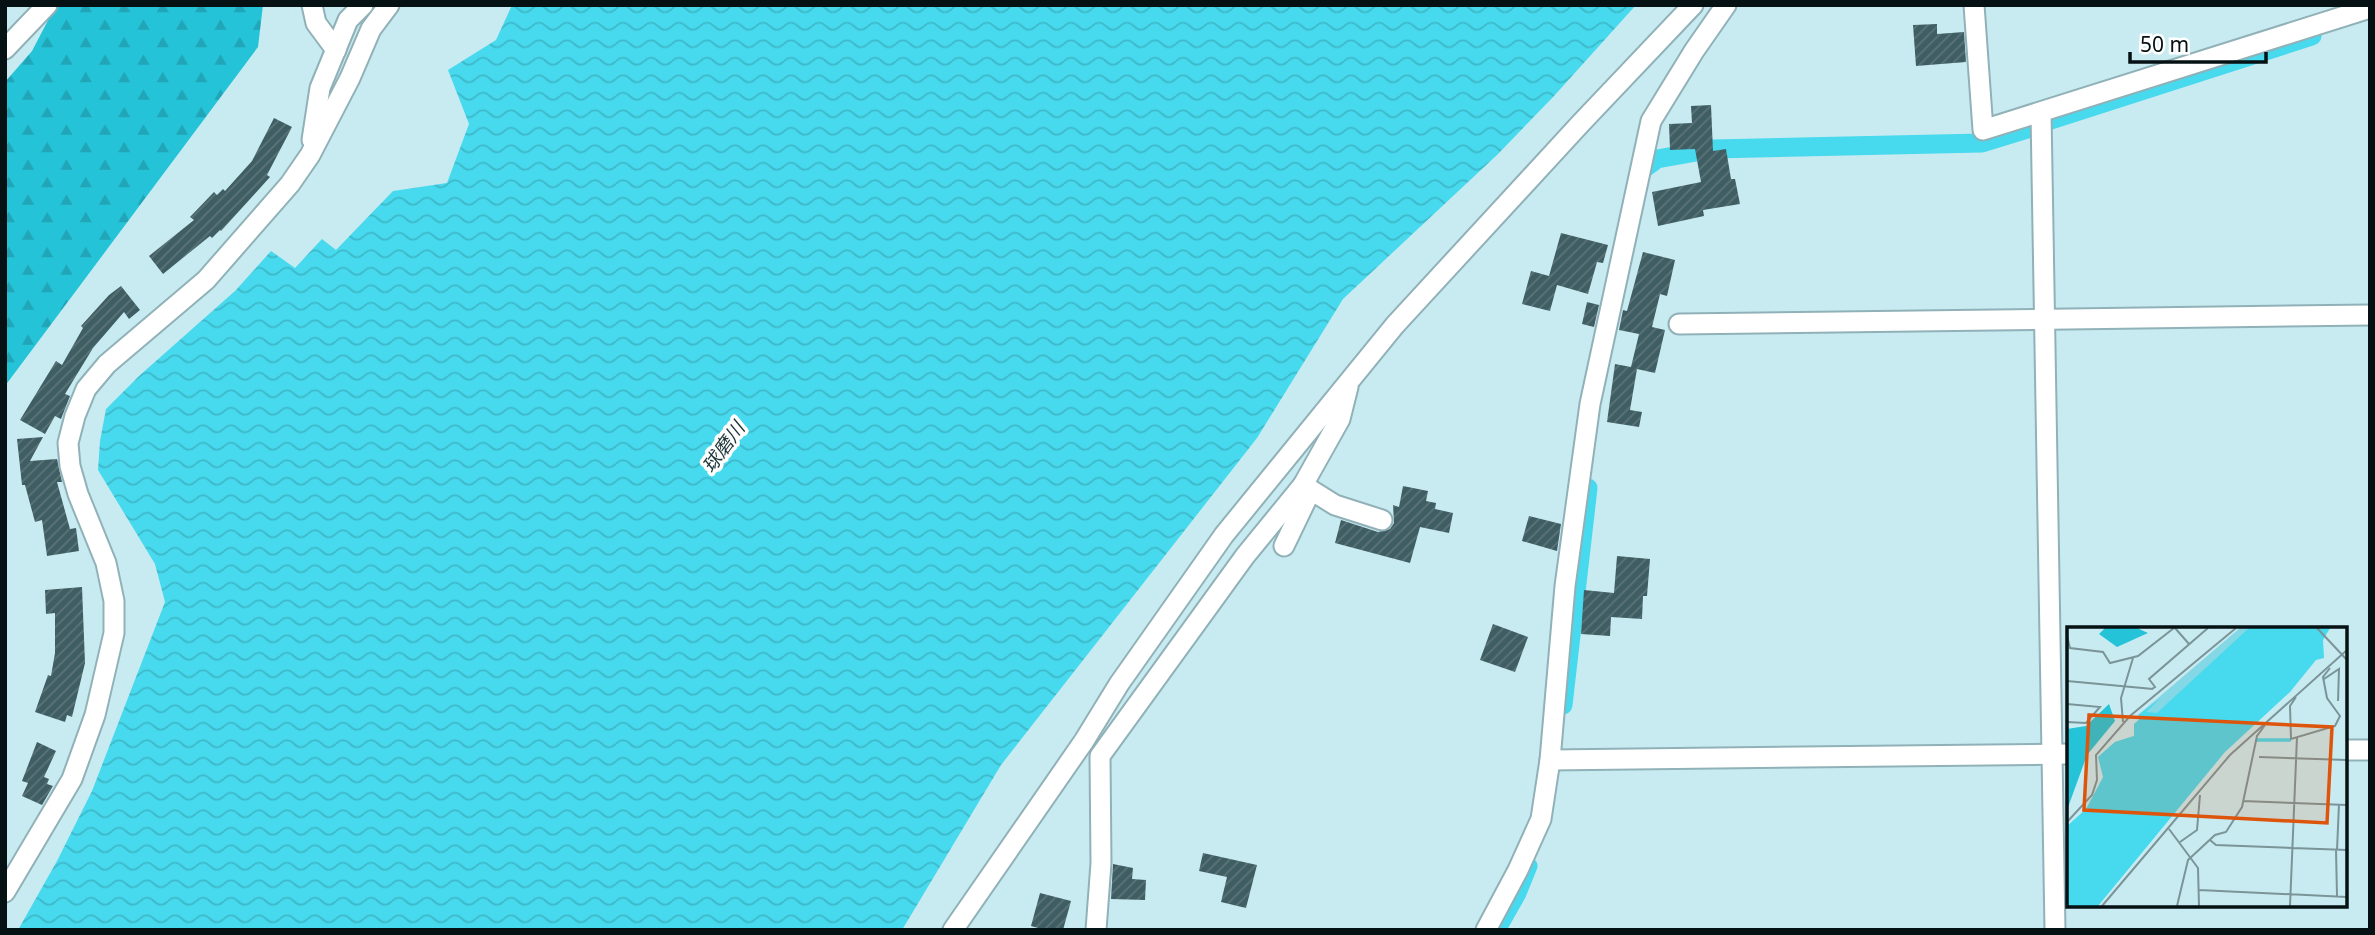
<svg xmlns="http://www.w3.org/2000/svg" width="2375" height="935" font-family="'Noto Sans','Noto Sans JP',sans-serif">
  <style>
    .forest { fill: url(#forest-firs) }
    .water { fill: url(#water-waves) }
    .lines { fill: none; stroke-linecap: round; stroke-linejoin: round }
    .canal { stroke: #47d9ed; stroke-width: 19 }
    .building { fill: url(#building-hatch) }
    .street-casing { stroke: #90b1b7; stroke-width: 23 }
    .street { stroke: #fff; stroke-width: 19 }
    .labels { text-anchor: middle; stroke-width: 7; stroke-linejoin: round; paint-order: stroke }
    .water-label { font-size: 19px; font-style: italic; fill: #1d3538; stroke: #fff }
    .inset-river { fill: none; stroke: #47d9ed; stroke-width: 3.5 }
    .inset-road { fill: none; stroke: #7a9498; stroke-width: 2 }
    .view { fill: #dd550c; fill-opacity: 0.15; stroke: #dd550c; stroke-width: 3.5 }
    .inset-edge { fill: none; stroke: #051113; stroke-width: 3.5 }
  </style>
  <defs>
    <pattern id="forest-firs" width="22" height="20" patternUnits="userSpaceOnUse" patternTransform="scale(1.75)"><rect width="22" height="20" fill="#25c3d7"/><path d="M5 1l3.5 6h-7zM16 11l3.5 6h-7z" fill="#20a6b8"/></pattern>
    <pattern id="water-waves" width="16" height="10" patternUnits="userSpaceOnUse" patternTransform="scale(1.75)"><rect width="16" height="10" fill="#47d9ed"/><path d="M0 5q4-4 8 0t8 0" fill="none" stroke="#3db9ca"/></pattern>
    <pattern id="building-hatch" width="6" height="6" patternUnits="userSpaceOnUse" patternTransform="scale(1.75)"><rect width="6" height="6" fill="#3f5e63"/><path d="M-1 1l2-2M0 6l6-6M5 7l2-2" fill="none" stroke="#5c7478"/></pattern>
  </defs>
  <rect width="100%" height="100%" fill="#c8ebf1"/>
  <path class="forest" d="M56,5H263L258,47L5,386V82L32,51Z"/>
  <path class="water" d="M512,5H1636L1554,96L1498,154L1343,299L1257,438L1001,765L902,930H18L57,861L92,791L165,602L155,564L98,470L100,441L106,409L139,376L235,291L271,251L295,268L322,239L336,250L393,191L447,183L469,124L448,70L496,40Z"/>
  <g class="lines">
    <g class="canal">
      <path d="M2051,120L2312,36"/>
      <path d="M1639,182L1642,170L1657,159L1713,149L1982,143L2031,128"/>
      <path d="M1563,705L1588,488"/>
      <path d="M1500,923L1517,893L1528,866"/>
    </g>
  </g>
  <g class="building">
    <path d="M1937,24V34L1964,32L1966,62L1916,66L1913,25Z"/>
    <path d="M1711,105L1713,151L1726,149L1731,179H1735L1740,204L1703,210L1704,216L1658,226L1652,192L1701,182L1695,149L1670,150L1669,124L1692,123L1691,106Z"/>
    <path d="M274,118L292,127L267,175L270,177L221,231L220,230L212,238L210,236L163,274L149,256L194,220L190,217L214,192L217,195L223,189L225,191L252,161Z"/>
    <path d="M1561,233L1608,245L1603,263L1597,262L1588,294L1557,285L1550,311L1522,304L1531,271L1549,276Z"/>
    <path d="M1643,252L1675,260L1667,296L1660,294L1652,327L1665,330L1655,373L1637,369L1630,410L1642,412L1639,427L1607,422L1615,364L1631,367L1639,334L1619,330L1623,310L1627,311Z"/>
    <path d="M121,286L140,310L129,319L124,312L93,348L65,394L70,396L61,419L55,416L45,434L20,420L56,361L62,365L83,328L81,326L109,295Z"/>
    <path d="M1587,302L1599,305L1594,327L1582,324Z"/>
    <path d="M43,437L30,461L57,459L62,482H57L70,529L76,528L79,551L47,556L42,520L35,522L25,485H22L17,439Z"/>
    <path d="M1403,486L1428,491L1426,501L1436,503L1435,509L1453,513L1449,533L1420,527L1410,563L1335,543L1341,520L1378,532L1390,529L1394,523L1393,505L1399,507Z"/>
    <path d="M1529,516L1561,524L1557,551L1522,541Z"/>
    <path d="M1617,556L1650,559L1647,596H1643L1642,619L1611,617L1610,636L1581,634L1584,590L1614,593Z"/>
    <path d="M82,587L85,663L72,717L67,715L65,722L35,712L48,675L51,676L55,653V613L46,614L45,590Z"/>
    <path d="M1493,624L1528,637L1515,672L1480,660Z"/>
    <path d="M37,742L56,751L44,777L49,779L47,784L53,786L42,805L22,796L28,783L22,781Z"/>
    <path d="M1203,853L1257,865L1246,908L1221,902L1227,877L1199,871Z"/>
    <path d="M1113,864L1133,868L1132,879L1146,880L1145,900L1111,899Z"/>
    <path d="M1040,893L1071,901L1063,930H1045L1031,926Z"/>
  </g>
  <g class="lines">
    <defs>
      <g id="street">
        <path d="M312,5L316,23L336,50"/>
        <path d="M1974,5L1983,130L2370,8"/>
        <path d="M5,49L47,5"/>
        <path d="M2041,113L2055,930"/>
        <path d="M312,140L320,88L348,20L363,5"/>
        <path d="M1679,324L2370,315"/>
        <path d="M1303,485L1335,505L1382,520"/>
        <path d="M1284,546L1311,490"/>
        <path d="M2345,750H2370"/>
        <path d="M1550,760L2069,754"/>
        <path d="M5,892L72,779L95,715L114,633V601L106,563L78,494L70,466L68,443L75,416L86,389L107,364L206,280L290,184L310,155L350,78L371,29L389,5"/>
        <path d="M953,930L1084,741L1119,684L1224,535L1395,325L1581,123L1693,5"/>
        <path d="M1096,930L1101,863L1100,756L1245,556L1303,485L1340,419L1348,387"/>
        <path d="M1486,930L1518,870L1541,819L1550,760L1565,586L1590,404L1651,121L1694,51L1726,5"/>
      </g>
    </defs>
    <use href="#street" class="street-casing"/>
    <use href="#street" class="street"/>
  </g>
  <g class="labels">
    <g class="water-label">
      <text transform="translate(723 447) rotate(-54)" y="7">球磨川</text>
    </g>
  </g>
  <g transform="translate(2067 627)">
    <rect width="280" height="280" fill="#c8ebf1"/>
    <path d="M38,1H70L81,6L50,20L32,7ZM42,77L48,94L20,128L0,183V102L19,99Z" fill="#25c3d7"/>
    <path d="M173,1H190L94,95L31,130L48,115L67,109V97L74,91L71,88Z" fill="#84d7e4"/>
    <path d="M182,1H263L256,13L257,31L249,33L223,65L158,125L31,279H0V199L19,182L36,150L31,130L48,115L67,109V97L74,91L71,88L94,71L79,85L90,86Z" fill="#47d9ed"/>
    <path class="inset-river" d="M189,113H224"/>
    <path class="inset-road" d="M108,1L122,17M250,1L280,33M0,9L3,21L36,25L43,36L71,29L107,1M257,52L272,42L271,74M0,54L86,62M85,62L88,60L82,52L141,1M229,70L223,79L224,112L268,99L273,89L260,71L256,50L263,41M0,77L33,80L19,96L0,95M56,95L54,71L66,31M192,130L280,133M176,174L280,178M0,195L25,168L30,153L29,128L63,89L169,1M102,202L131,241L132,279M143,213L149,218L280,223M113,215L130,203L133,168M269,223L270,269M270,223L272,177M132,263L280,270M35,279L163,128L280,23M110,279L121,233L148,208L159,205L175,180L190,109L198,98M223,279L230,110"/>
    <path class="view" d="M22,88L265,100L260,196L17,183Z"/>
    <rect width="280" height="280" class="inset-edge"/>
  </g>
  <rect width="2375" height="935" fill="none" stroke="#051113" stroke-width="14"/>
  <path d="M2130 52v10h136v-10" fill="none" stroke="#051113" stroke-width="3.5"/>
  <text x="2140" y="52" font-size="21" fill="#051113" stroke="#ffffff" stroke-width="5" paint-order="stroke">50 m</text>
</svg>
